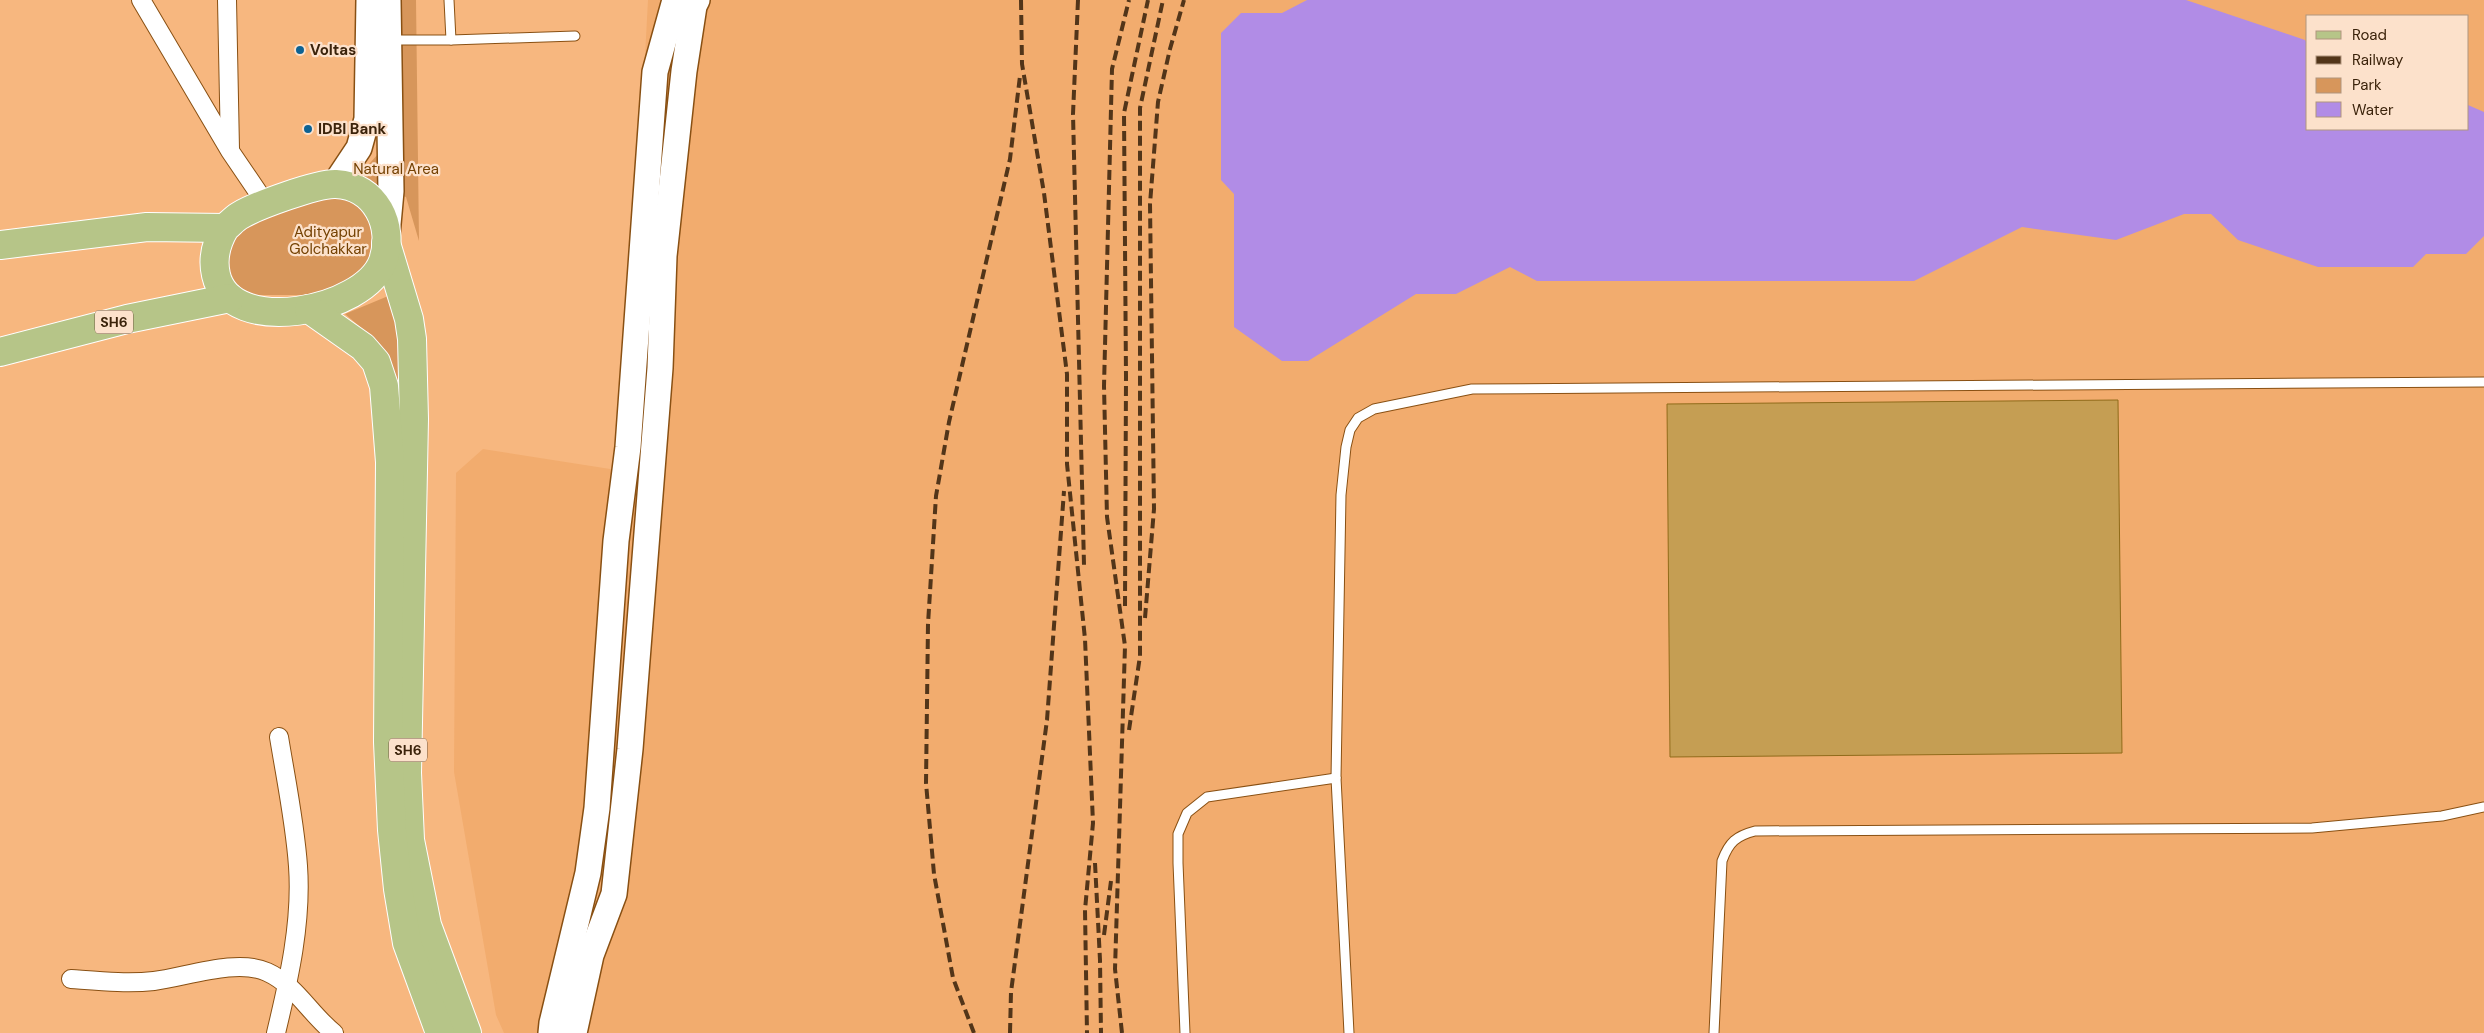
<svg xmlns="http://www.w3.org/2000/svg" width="2484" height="1033" font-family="'DM Sans',sans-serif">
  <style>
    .built { fill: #f2ac6e; fill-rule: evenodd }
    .green { fill: #d7965b }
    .water { fill: #b18ce6 }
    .building { fill: #c59e53; stroke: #906b1a }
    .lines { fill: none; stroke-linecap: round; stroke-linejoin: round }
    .lane-casing { stroke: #895013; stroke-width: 11 }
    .street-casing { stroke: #895013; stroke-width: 20 }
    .secondary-casing { stroke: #895013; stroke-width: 28 }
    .primary-casing { stroke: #fff; stroke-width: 30 }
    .lane { stroke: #fff; stroke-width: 9 }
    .street { stroke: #fff; stroke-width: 18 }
    .secondary { stroke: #fff; stroke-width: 25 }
    .primary { stroke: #b6c588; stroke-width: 28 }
    .rail { stroke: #523519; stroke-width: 4; stroke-dasharray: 10 5; stroke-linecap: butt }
    .poi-dot { fill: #0d6293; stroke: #fce1cb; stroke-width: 2 }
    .labels { text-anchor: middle; stroke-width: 4.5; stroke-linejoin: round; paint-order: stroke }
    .shield { fill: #fce1cb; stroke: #755c45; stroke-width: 1 }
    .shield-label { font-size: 14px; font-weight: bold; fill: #3b230b }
    .poi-label { font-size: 15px; font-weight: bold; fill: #3b230b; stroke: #fce1cb; text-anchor: start }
    .park-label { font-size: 15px; fill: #744102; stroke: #fce1cb }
  </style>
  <rect width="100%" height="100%" fill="#f7b77f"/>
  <path class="built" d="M648,0H2484V1033H504L496,1015L454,772L456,473L483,449L623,471ZM2308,16H2468V129H2308Z"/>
  <g class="green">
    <path d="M391,0H416L419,241L406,197L373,186L347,189L386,145Z"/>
    <path d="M314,191L366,201L378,256L341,289L303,295H242L223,281L224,239Z"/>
    <path d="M393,294L402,332L403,441L371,336L345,314Z"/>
  </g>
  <path class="water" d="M1307,0H2186L2305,40L2308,45V129H2468V105L2484,112V236L2466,254H2426L2413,267H2318L2238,240L2211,214H2184L2116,240L2022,227L1914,281H1537L1510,267L1456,294H1416L1308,361H1282L1234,327V194L1221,180V33L1241,13H1282Z"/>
  <path class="building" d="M2118,400L2122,753L1670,757L1667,404Z"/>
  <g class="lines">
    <defs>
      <g id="lane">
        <path d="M449,0L451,40"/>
        <path d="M389,40H451L575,36"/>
        <path d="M1185,1033L1178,863V834L1187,813L1207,797L1336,778"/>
        <path d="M1349,1033L1336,778L1341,495L1346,447L1350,430L1358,418L1374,409L1472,389L2484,382"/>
        <path d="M1714,1033L1722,861C1729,842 1736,836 1755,831L2312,828L2442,816L2484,807"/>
      </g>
      <g id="street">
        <path d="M141,0L230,151L266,204"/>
        <path d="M227,0L230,149"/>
        <path d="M71,979C98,981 127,984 154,981C186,977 237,958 267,972C296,985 310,1014 334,1033"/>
        <path d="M276,1033C289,979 302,922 298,866C295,823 286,780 279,737"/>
      </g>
      <g id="secondary">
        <path d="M335,184L359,148L367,119L369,0"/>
        <path d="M387,235L391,191L388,0"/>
        <path d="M551,1033L552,1023L588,873L597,808L616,541L628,447L655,72L675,0"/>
        <path d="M574,1033L591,955L614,894L630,749L660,368L664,256L684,71L694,6L697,0"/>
      </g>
      <g id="primary">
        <path d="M386,243L409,319L412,339L414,419L407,773L410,840L427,925L467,1033"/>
        <path d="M0,245L147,227L225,228C230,224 234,219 239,216C255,206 318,183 336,184C376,186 395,226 383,261C365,312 230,338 216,275C212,258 216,243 225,228"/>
        <path d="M309,309L363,347L376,362L384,386L390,462L388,742L392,830L398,889L407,943L440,1033"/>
        <path d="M0,352L127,319L230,298"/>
      </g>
    </defs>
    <use href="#lane" class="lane-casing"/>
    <use href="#street" class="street-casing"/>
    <use href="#secondary" class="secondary-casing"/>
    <use href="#primary" class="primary-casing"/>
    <use href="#lane" class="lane"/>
    <use href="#street" class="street"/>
    <use href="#secondary" class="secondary"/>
    <use href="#primary" class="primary"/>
    <g class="rail">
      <path d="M1021,0L1022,64L1044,193L1067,374V464L1085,639L1093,823L1085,910L1087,1033"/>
      <path d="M1078,0L1073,114L1084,565"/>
      <path d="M1125,606L1126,377L1124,113L1148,0"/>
      <path d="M1145,618L1154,509L1150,204L1158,102L1170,49L1184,0"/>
      <path d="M1129,730L1140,656V108L1163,0"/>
      <path d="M1095,863L1100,960L1101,1033"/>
      <path d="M1104,935L1111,881"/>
      <path d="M974,1033L953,978L934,874L926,783L928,624L936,496L949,422L1010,159L1020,76"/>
      <path d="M1010,1033L1011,992L1047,720L1064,491"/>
      <path d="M1122,1033L1115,969L1125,646L1107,517L1104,386L1112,69L1129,0"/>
    </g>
  </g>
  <g class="poi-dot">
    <circle cx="300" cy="50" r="5"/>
    <circle cx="308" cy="129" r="5"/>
  </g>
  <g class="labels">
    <g class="shield">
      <rect x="95" y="310.5" width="38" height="23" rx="4"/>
      <rect x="389" y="738.5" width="38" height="23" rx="4"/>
    </g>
    <g class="shield-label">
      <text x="114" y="327">SH6</text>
      <text x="408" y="755">SH6</text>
    </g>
    <g class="poi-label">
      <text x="310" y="55">Voltas</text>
      <text x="318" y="134">IDBI Bank</text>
    </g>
    <g class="park-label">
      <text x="396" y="174">Natural Area</text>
      <text x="328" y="237">Adityapur<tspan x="328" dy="17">Golchakkar</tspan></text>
    </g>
  </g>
  <rect x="2306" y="15" width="162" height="115" fill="#fce1cb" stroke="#af957e"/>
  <rect x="2316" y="31" width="25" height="8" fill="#b6c588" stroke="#af957e"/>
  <text x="2352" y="40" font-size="15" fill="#3b230b">Road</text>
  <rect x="2316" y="56" width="25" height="8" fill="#523519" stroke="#af957e"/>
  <text x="2352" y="65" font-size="15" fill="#3b230b">Railway</text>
  <rect x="2316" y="78" width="25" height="15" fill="#d7965b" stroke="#af957e"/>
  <text x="2352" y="90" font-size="15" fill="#3b230b">Park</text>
  <rect x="2316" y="102" width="25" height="15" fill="#b18ce6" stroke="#af957e"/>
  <text x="2352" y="115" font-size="15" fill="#3b230b">Water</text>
</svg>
